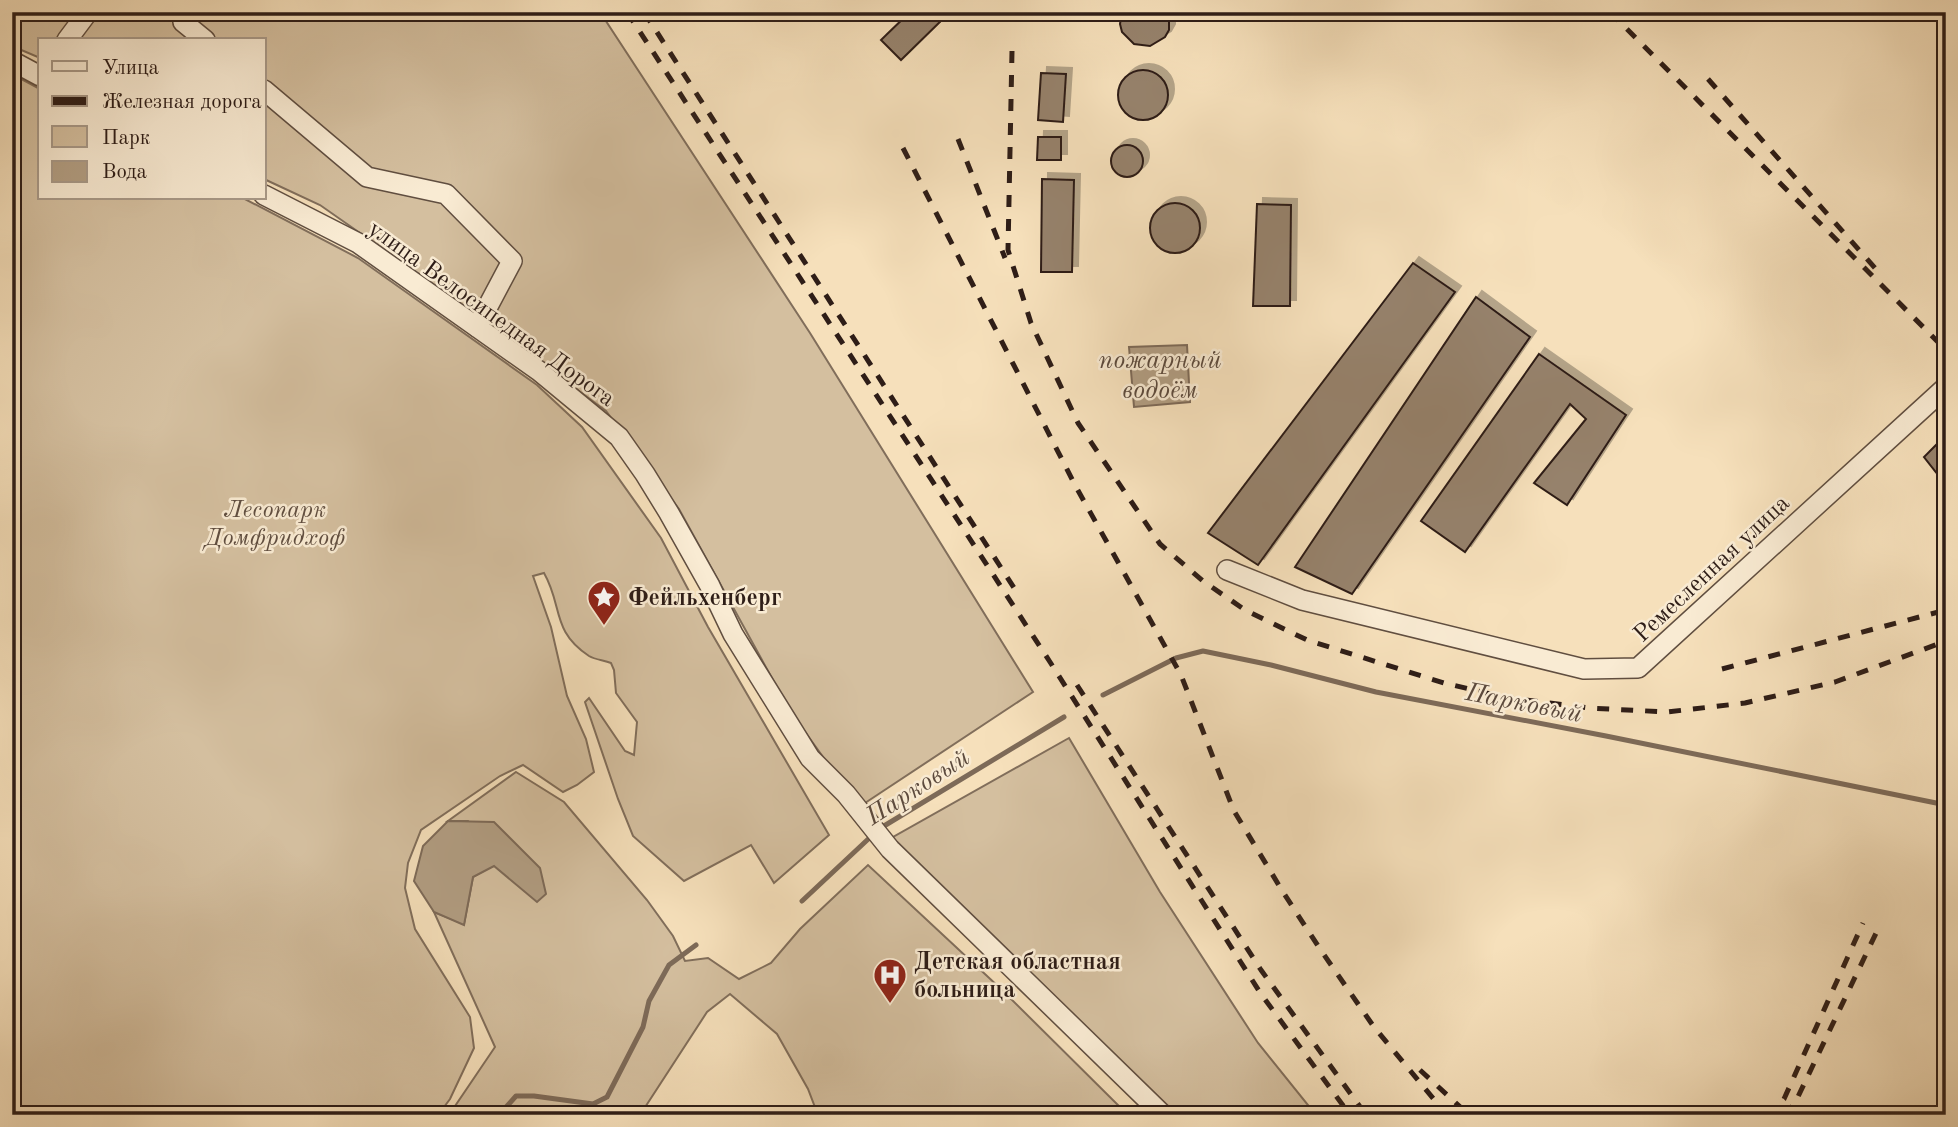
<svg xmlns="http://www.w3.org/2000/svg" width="1958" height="1127" font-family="'Old Standard TT',serif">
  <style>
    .green { fill: #d4bf9f; stroke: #816e5b; stroke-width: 2 }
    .water { fill: #b29e83; stroke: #7d6a58; stroke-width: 2 }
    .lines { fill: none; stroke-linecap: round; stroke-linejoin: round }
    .stream { stroke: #7d6a58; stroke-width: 5 }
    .building { fill: #96826c; stroke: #2e1d17; stroke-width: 2; filter: url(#shadow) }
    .minor-casing { stroke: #604e40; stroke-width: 22 }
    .minor { stroke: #f9ebd3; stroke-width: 19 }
    .rail { stroke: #2e1d17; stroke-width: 5; stroke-dasharray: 12 12; stroke-linecap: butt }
    .labels { text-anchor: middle; stroke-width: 5; stroke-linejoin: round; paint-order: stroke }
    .street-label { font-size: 24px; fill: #2e1d17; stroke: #f9ebd3 }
    .park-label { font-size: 24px; font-style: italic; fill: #604e40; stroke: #f9ebd3 }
    .poi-label { font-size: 24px; font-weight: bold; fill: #2e1d17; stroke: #f9ebd3; text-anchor: start }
    .water-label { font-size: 26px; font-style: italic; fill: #5c4a3d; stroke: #f9ebd3 }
  </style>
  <defs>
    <filter id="shadow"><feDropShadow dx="6" dy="-6" stdDeviation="0" flood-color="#0004"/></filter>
  </defs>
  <rect width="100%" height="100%" fill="#f6e0bb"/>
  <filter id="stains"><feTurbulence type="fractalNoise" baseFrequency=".00286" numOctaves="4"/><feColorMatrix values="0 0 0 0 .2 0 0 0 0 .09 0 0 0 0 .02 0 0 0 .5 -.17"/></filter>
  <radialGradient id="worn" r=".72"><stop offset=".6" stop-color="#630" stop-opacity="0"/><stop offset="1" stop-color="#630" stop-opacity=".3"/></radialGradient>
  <g class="green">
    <path d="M12,12H600L810,333L1033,692L859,807L790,711L679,509L606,411L457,301L320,205L264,179V40H40V58L12,46Z"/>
    <path d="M12,74L40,89V198H243L358,258L537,385L582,427L661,538L708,627L829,835L774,883L751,845L684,881L633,836L618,799L585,702L589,698L625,751L634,755L637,722L616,693L614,670L611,663C604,660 596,660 589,656C551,631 563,606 544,573L533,576L551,627L567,696L586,739L594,772L577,785L563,792L523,765L500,776L421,830L408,863L405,888L415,929L470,1017L474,1048L450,1099L438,1115H12Z"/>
    <path d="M1069,738L1160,892L1258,1043L1316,1115H1168L886,841Z"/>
    <path d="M516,772L564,802L647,900L673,936L685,961L708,958L739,979L771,963L800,929L868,865L1001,989L1128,1115H818L808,1089L777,1034L730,994L707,1012L640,1115H449L495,1047L434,912L464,924L473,877L494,865L537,901L468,821H448Z"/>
  </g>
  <g class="water">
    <path d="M1187,345L1190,402L1134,407L1129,347Z"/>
    <path d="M448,821L494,822L540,868L546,894L537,902L494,866L473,877L464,925L434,912L414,881L423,846Z"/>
  </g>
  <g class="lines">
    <g class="stream">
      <path d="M1103,695L1176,658L1203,651L1271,665L1376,692L1606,736L1946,805"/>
      <path d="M802,901L879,829L1064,717"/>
      <path d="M499,1115L516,1096H534L593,1104L607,1097L643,1027L649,1001L669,965L696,945"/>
    </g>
  </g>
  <g class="building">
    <path d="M910,12H950L901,60L881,40Z"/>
    <path d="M1122,12H1169V30L1165,37L1150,46L1134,44L1122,32L1120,24Z"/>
    <circle cx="1143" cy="95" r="25"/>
    <path d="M1041,73L1066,74L1063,122L1038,120Z"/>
    <path d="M1038,137H1061V160H1037Z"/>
    <circle cx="1127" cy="161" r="16"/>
    <path d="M1042,179L1074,180L1072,272H1041Z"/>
    <circle cx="1175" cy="228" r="25"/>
    <path d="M1257,204L1291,205L1290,306H1253Z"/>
    <path d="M1413,263L1455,292L1258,565L1208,533Z"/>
    <path d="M1476,297L1530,337L1352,594L1295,567Z"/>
    <path d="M1539,354L1626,415L1567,505L1534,483L1586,419L1570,404L1465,552L1421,521Z"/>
    <path d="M1946,435V485L1924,457Z"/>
  </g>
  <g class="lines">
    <defs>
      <g id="minor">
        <path d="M192,12L183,22L205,40"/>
        <path d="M67,40L88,12"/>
        <path d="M12,61L40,76"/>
        <path d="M264,90L367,177L446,194L512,261L477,327"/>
        <path d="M264,195L358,243L539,371L619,437L645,474L669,513L710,586L733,634L810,758L846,794L890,849L1163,1115"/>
        <path d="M1227,570L1302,600L1584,669L1638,668L1946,387"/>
      </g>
    </defs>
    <use href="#minor" class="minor-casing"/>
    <use href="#minor" class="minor"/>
    <g class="rail">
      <path d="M627,12L1050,662L1261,994L1350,1115"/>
      <path d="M644,12L1016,591"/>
      <path d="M1610,12L1946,350"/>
      <path d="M1012,51L1008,250L1031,323L1078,423L1160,544L1203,581L1245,610L1307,640L1444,683L1503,697L1589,708L1667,712L1745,703L1835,682L1946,641"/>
      <path d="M1708,79L1875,268"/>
      <path d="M958,139L1005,258"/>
      <path d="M903,148L1075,485L1181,675L1234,811L1283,892L1320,949L1374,1027L1447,1115"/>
      <path d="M1722,669L1946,610"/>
      <path d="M1077,685L1261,970L1366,1115"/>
      <path d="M1420,1070L1469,1115"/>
      <path d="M1766,1115L1784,1099L1863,923"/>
      <path d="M1784,1115L1795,1103L1878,929"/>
    </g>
  </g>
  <defs>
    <symbol id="sight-pin" viewBox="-11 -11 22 30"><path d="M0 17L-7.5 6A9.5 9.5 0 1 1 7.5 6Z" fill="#8f2418" stroke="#f9ebd3"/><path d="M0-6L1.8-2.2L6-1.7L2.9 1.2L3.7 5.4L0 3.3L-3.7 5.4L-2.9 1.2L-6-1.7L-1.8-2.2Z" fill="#fff"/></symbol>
    <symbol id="hospital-pin" viewBox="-11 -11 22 30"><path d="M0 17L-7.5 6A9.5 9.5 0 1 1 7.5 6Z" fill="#8f2418" stroke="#f9ebd3"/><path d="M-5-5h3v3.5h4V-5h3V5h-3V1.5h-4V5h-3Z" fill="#fff"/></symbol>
  </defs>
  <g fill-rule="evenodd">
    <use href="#sight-pin" x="585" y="578" width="38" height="52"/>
    <use href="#hospital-pin" x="871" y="956" width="38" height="52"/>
  </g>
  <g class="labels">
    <g class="street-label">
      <text transform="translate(492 313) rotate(36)" y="8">улица Велосипедная Дорога</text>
      <text transform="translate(1711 568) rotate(-43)" y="8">Ремесленная улица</text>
    </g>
    <g class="park-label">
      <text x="275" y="517">Лесопарк<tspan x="275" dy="28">Домфридхоф</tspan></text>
    </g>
    <g class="poi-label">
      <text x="628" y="605">Фейльхенберг</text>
      <text x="914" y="969">Детская областная<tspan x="914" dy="28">больница</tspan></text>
    </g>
    <g class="water-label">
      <text x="1160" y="368">пожарный<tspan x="1160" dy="30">водоём</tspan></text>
      <text transform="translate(1524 702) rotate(11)" y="9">Парковый</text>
      <text transform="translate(917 786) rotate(-33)" y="9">Парковый</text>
    </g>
  </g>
  <rect width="1958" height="1127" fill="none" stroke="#f6e0bb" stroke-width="42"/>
  <rect x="14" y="14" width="1930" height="1099" fill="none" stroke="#2e1d17" stroke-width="3.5"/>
  <rect x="21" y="21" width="1916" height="1085" fill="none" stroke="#2e1d17" stroke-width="2"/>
  <rect x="38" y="38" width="228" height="161" fill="#f9ebd3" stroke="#a89988" stroke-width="2"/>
  <rect x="52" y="61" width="35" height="10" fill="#f9ebd3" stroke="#a89988" stroke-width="2"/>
  <text x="102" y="74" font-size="21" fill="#2e1d17">Улица</text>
  <rect x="52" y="96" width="35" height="10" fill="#2e1d17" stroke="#a89988" stroke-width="2"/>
  <text x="102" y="108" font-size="21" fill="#2e1d17">Железная дорога</text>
  <rect x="52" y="126" width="35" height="21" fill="#d4bf9f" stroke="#a89988" stroke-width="2"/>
  <text x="102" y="144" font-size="21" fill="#2e1d17">Парк</text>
  <rect x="52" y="161" width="35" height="21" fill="#b29e83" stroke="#a89988" stroke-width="2"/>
  <text x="102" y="178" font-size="21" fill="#2e1d17">Вода</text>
  <rect width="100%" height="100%" filter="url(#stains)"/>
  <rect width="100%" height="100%" fill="url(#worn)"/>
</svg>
